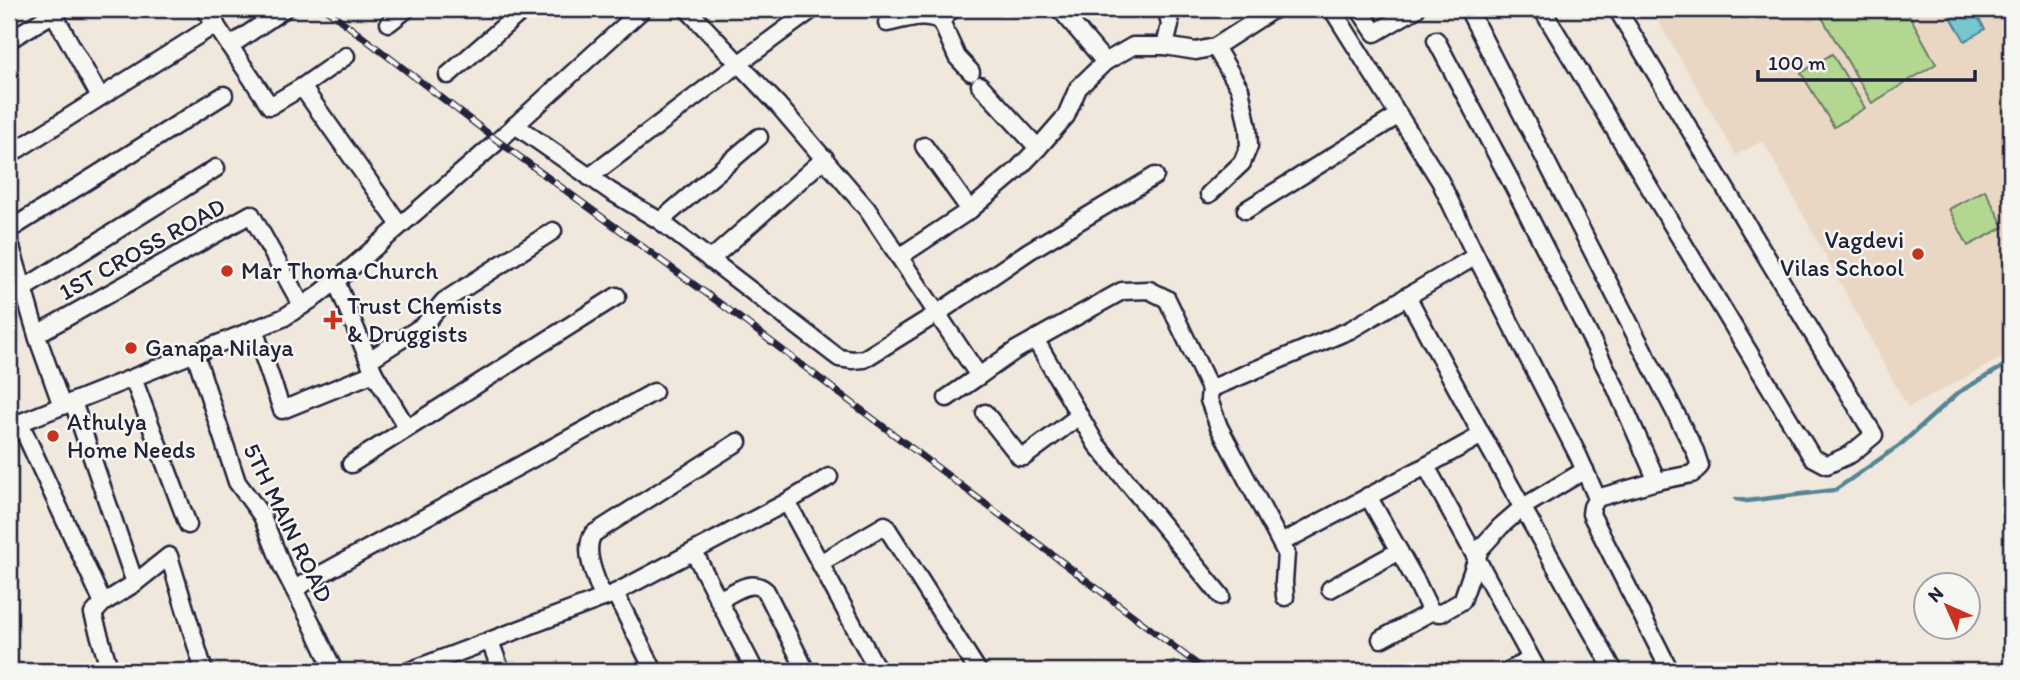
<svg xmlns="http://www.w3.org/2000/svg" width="2020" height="680" font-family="Itim,sans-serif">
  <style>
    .built { fill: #e9d7c4 }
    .green { fill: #b3d691; stroke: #6a7c66; stroke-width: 2 }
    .water { fill: #76c7d0; stroke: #548594; stroke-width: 2 }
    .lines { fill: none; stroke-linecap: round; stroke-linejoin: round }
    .stream { stroke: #548594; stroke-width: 4.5 }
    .minor-casing { stroke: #22223b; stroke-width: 21 }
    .minor { stroke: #f6f6f2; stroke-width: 16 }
    .rail-casing { stroke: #22223b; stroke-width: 7 }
    .rail { stroke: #f6f6f2; stroke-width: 4.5; stroke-dasharray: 13; stroke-linecap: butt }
    .poi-dot { fill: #c8321e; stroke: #f6f6f2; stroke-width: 2.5 }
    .labels { text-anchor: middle; stroke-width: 5; stroke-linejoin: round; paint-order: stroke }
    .poi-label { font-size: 24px; fill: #22223b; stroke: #f6f6f2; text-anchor: start }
    .street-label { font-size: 24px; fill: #22223b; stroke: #f6f6f2 }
  </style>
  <rect width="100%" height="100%" fill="#f0e8dd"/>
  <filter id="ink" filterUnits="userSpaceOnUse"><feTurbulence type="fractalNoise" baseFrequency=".0143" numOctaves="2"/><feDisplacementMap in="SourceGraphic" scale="14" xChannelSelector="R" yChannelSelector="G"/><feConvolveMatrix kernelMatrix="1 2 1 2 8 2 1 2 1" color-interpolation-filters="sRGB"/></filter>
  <g filter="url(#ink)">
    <path class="built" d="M1651,9H2011V353L1908,408L1763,141L1736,155Z"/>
    <g class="green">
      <path d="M1817,9H1906L1936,64L1872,103Z"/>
      <path d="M1832,54L1865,108L1834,127L1801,73Z"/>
      <path d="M1985,190L2004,227L1968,246L1949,209Z"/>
    </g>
    <path class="water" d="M1946,9H1973L1985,29L1965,41Z"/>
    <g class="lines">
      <g class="stream">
        <path d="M1736,499L1747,501L1835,490L1900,445L1959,392L2011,362"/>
        <path d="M1167,671L1174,663"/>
      </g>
      <defs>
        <g id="minor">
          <path d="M51,9L100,97"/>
          <path d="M205,9L270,106L302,87L400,225"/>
          <path d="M687,9L778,105L867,209L979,376L1016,350L1122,291L1149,290L1167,299L1210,389L1350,330L1476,256"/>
          <path d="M952,9L941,21L957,57L971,72"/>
          <path d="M1060,9L1105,62"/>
          <path d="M1332,9L1440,181L1476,256L1578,455L1597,498L1592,507L1591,514L1670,671"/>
          <path d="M1359,9L1375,33L1416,9"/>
          <path d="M1468,9L1695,451L1700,466L1692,474L1657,481L1597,498"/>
          <path d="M1542,9L1812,457L1827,465L1851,454L1874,435L1617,9"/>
          <path d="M389,23L407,9"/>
          <path d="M887,23C906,19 923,12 941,21"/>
          <path d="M9,40L61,9"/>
          <path d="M1436,40L1517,193L1615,386L1657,481"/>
          <path d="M230,46L283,10"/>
          <path d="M1165,46L1170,25L1167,9"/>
          <path d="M448,75L524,9"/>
          <path d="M302,87L346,56"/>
          <path d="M515,125L610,191L660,221L839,358L852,360L864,359L938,313L1029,251L1155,176"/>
          <path d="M924,146L970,210"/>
          <path d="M1038,148L1066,116L1078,88L1105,62L1133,46H1165L1196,51L1215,47L1274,9"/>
          <path d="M9,155L216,24"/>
          <path d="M589,177C664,121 738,63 813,9"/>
          <path d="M1209,194L1242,163L1249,146L1248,128L1240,89L1215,47"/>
          <path d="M1246,210L1399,115"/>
          <path d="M660,221L759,137"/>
          <path d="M9,230L224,95"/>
          <path d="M9,240L38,339L62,406"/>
          <path d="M899,257L970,210L1016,171L1038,148L980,85"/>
          <path d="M710,260L825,158"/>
          <path d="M336,281L374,373L407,428"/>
          <path d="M23,289L216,168"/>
          <path d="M1407,296L1482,435L1614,671"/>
          <path d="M254,329L282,410L374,373"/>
          <path d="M37,334L251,214L302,306"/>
          <path d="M1035,339L1096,444L1221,596"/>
          <path d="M195,353L237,482L262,516L282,566L311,622L334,671"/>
          <path d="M369,360L424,325L444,301L553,231"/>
          <path d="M133,378L188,525"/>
          <path d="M1210,389L1209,400L1219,427L1286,553L1284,582L1285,597"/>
          <path d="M947,398L979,376"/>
          <path d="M73,402L135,583"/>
          <path d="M985,413L1020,457H1024L1079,416"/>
          <path d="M20,423L103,603"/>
          <path d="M9,427L283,318L317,296L336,281L498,141L643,9"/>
          <path d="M1482,435L1426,466L1538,671"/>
          <path d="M351,464L617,296"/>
          <path d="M1368,496L1417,583L1431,612L1381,639"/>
          <path d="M787,502L829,477"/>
          <path d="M1281,543L1426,466"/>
          <path d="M694,552L755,671"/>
          <path d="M820,563L885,525L978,671"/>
          <path d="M294,589L654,392"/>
          <path d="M1330,589L1399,551"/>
          <path d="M615,593L654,671"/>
          <path d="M603,598C597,580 582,552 593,534L738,442"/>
          <path d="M719,600C733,593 752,577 766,591L806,671"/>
          <path d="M1431,612L1441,613L1462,601L1480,549L1501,526L1523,507L1585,470"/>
          <path d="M490,641L501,671"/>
          <path d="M110,671L93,614L103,603L135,583L169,556L204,671"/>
          <path d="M409,671L611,595L787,502L878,671"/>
          <path d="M1508,671L1531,659"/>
        </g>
      </defs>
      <use href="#minor" class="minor-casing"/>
      <use href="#minor" class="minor"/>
      <defs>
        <path id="rail" d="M326,9L498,141L744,321L1206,671"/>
      </defs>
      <use href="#rail" class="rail-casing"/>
      <use href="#rail" class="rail"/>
    </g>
  </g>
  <g class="poi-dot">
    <circle cx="1918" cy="254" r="7"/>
    <circle cx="227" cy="271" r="7"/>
    <path d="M329.5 309.5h7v7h7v7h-7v7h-7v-7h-7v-7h7z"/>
    <circle cx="131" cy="348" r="7"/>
    <circle cx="53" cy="436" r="7"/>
  </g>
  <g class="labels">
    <g class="poi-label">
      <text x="1904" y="248" text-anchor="end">Vagdevi<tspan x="1904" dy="28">Vilas School</tspan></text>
      <text x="241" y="279">Mar Thoma Church</text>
      <text x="347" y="314">Trust Chemists<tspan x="347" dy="28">&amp; Druggists</tspan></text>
      <text x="145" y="356">Ganapa Nilaya</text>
      <text x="67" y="430">Athulya<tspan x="67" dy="28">Home Needs</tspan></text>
    </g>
    <g class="street-label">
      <text transform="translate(142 249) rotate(-29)" y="8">1ST CROSS ROAD</text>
      <text transform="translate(288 523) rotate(64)" y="8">5TH MAIN ROAD</text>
    </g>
  </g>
  <rect width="2020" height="680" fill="none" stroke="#f6f6f2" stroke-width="35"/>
  <rect x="18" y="18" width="1985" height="645" fill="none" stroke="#22223b" stroke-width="2.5" filter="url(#ink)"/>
  <g transform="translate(1947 606) rotate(315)"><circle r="33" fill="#f6f6f2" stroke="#a1a1a9" stroke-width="2"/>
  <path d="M0-5L12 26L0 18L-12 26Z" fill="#c8321e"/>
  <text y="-10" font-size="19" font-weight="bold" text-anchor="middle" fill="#22223b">N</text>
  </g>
  <path d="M1758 70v10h217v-10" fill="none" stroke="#22223b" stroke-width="3.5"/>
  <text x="1768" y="70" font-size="21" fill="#22223b" stroke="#f6f6f2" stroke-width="5" paint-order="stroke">100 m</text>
</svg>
